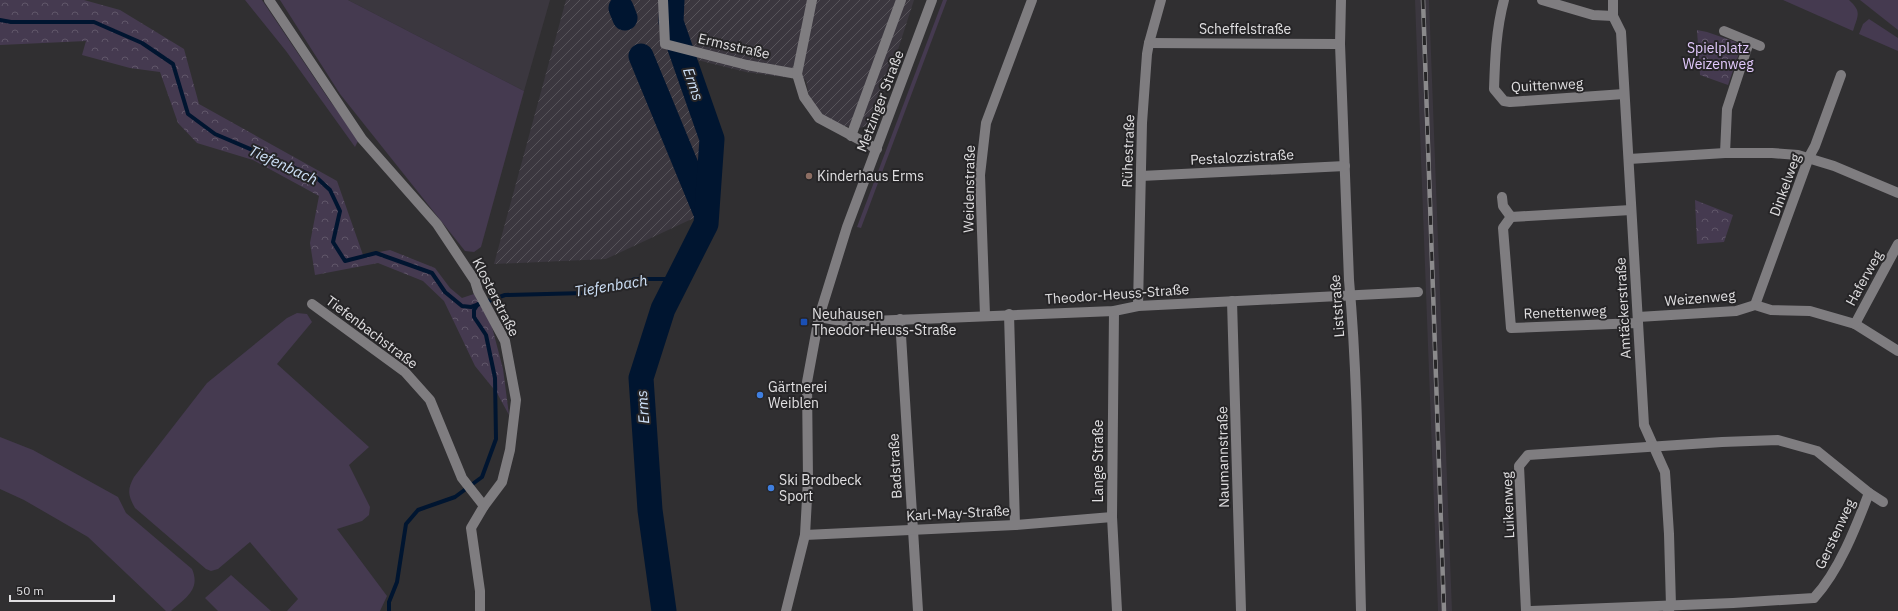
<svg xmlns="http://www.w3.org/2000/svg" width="1898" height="611" font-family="'IBM Plex Sans',sans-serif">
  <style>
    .built { fill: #3b373f }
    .industrial { fill: url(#industrial-furrows) }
    .green { fill: #453a50 }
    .forest { fill: url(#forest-crowns) }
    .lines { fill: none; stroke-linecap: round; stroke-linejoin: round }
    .stream { stroke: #001530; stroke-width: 4 }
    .river { stroke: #001530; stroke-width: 25 }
    .minor { stroke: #7f7d80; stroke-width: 10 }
    .rail-casing { stroke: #8b8a8c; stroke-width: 4.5 }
    .rail { stroke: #262527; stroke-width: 3; stroke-dasharray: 9; stroke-linecap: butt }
    .education-dot { fill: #8d6e63; stroke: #262527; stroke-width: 1.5 }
    .transit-dot { fill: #1a4fb4; stroke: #262527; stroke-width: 1.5 }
    .shop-dot { fill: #3f7fe0; stroke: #262527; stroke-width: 1.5 }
    .labels { text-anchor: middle; stroke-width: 4; stroke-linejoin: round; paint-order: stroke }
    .street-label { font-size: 14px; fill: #e0dfe1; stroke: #262527 }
    .park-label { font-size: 14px; fill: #e2c9fd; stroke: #262527 }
    .poi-label { font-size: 14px; fill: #e0dfe1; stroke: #262527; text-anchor: start }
    .water-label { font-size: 15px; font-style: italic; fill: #cee1f8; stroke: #262527 }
  </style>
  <defs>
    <pattern id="industrial-furrows" width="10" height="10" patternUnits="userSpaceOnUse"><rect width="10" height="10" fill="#3b373f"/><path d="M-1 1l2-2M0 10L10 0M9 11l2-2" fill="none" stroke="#57545a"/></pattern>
    <pattern id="forest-crowns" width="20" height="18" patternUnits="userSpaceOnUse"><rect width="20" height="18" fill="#453a50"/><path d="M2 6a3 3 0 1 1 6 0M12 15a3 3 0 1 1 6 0" fill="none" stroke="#605669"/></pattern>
  </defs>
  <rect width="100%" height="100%" fill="#302f31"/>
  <g class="built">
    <path d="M348,0H550L524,91Z"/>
    <path d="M1415,0H1429L1452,611H1438Z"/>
  </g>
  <path class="industrial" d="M566,0H914L874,124L859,128L838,125L823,117L809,96L806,80L746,72L677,55L704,123L696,217L606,259L494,264Z"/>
  <g class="green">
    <path d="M245,0H262L330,101L359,139L355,147L286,51Z"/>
    <path d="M280,0H348L524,91L481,247L474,252L465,251L340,94Z"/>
    <path d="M943,0H947L861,228L857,227Z"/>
    <path d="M1783,0H1849C1862,12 1858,15 1853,31Z"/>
    <path d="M1860,0H1898V30Z"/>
    <path d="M1869,19L1898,38V51L1859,34L1863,24Z"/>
    <path d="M297,313L307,314L312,322L277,364L369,447L349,465L370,507L369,515L362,521L337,529L387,596L380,611H287L298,599L250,542L218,569L211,571L206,569L135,508C128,495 127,490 134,477L207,383L287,318Z"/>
    <path d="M0,437L33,450L118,497L126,513L192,569C201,590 185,598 171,611H166L88,537L24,500L0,489Z"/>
    <path d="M231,575L271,611H218L205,598Z"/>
  </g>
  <g class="forest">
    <path d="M0,0H84L120,10L184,49L199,104L337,181L363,255L390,250L435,268L450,288L462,298L474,294L492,327L503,369L509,415L497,393L475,366L444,301L423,281L378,263L315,275L310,243L319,196L253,160L197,143L178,123L160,72L130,68L82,55L86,41L0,45Z"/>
    <path d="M1697,30L1707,32L1736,42L1739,53L1728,85L1700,75Z"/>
    <path d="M1695,200L1733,215L1724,242L1697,244Z"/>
  </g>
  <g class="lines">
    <g class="stream">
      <path d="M0,20L11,22H94L142,43L173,64L188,114L215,134L316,177L330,190L340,211L333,242L345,261L376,253L432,273L445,292L462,306L471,307L505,295L585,293L636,279H678"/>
      <path d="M389,611V602L397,582L406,524L418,510L455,497L482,477L496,439L495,378L486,335L474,317V310L478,304"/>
    </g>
    <g class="river">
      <path d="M621,8L625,18"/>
      <path d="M641,56L705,211"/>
      <path d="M664,611L650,510L641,378L663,309L706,224L712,139L671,22L672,0"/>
    </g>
    <g class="minor">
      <path d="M269,0L362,139L437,224L475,281L478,291L505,341L516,400L510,450L502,482L484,506L471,528L480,591V611"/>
      <path d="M663,0L665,44L747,65L797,74"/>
      <path d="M812,0L797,74L804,97L819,118L877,149"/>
      <path d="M1341,0L1340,44L1349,280C1359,390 1358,501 1361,611"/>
      <path d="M1504,0C1496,30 1495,59 1494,89L1504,101L1510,102L1624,94"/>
      <path d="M1542,0L1593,15L1613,16"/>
      <path d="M1613,0V16L1621,32L1644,425L1665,472L1669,534L1671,606L1668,611"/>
      <path d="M1724,31L1760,46"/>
      <path d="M1149,43L1340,44"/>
      <path d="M851,136L901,0"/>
      <path d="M1725,153L1727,109L1749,42"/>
      <path d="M1629,159L1725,153H1772L1798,155L1834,166L1898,193"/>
      <path d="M1141,176L1345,166"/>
      <path d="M1502,197L1503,206L1511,217L1631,210"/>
      <path d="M1511,217L1503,228L1511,328L1638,323"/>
      <path d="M1232,301L1241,611"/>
      <path d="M312,304L405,372L430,400L462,478L484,506"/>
      <path d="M1755,305L1809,157L1815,146L1841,75"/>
      <path d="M1138,306L1142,123L1147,54L1149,43L1161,0"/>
      <path d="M1114,311L1112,517L1117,611"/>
      <path d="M1009,314L1015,525"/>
      <path d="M985,315L980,175L986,123L1032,0"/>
      <path d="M819,317L847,322L1114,311L1138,306L1418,292"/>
      <path d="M1638,317L1736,311L1755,305L1771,310L1810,311L1855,324L1898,351"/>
      <path d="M900,319L918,611"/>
      <path d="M1855,324L1898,244"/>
      <path d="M1869,493L1883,502"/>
      <path d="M805,535L1015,525L1112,517"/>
      <path d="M786,611L805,535L808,480L807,382L819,317L847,227L932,0"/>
      <path d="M1526,611L1519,466L1528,455L1722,442L1778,440L1817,451L1869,493C1856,527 1839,571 1814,598L1733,603L1531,611"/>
    </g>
    <defs>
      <path id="rail" d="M1423,0L1444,611"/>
    </defs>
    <use href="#rail" class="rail-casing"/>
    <use href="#rail" class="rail"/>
  </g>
  <circle class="education-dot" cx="809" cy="176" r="4"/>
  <rect class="transit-dot" x="800" y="318" width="8" height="8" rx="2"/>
  <g class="shop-dot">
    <circle cx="760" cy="395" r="4"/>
    <circle cx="771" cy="488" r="4"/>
  </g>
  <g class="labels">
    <g class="street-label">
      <text x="1245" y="34">Scheffelstraße</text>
      <text transform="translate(734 46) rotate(13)" y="5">Ermsstraße</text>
      <text transform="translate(1547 85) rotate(-3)" y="5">Quittenweg</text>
      <text transform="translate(880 101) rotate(-69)" y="5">Metzinger Straße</text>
      <text transform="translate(1128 151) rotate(-88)" y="5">Rühestraße</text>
      <text transform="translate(1242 157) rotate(-3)" y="5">Pestalozzistraße</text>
      <text transform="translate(1785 185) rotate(-70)" y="5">Dinkelweg</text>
      <text transform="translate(969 189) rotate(-89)" y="5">Weidenstraße</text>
      <text transform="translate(1864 278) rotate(-61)" y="5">Haferweg</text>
      <text transform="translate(1117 294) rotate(-4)" y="5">Theodor-Heuss-Straße</text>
      <text transform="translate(496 297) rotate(63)" y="5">Klosterstraße</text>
      <text transform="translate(1700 298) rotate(-5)" y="5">Weizenweg</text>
      <text transform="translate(1337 306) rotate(-94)" y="5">Liststraße</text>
      <text transform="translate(1623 308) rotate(-93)" y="5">Amtäckerstraße</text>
      <text transform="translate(1565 312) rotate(-2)" y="5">Renettenweg</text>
      <text transform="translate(372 332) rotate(37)" y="5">Tiefenbachstraße</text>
      <text transform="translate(1223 457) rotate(-91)" y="5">Naumannstraße</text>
      <text transform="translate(1098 461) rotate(-90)" y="5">Lange Straße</text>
      <text transform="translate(895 466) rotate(-93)" y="5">Badstraße</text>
      <text transform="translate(1508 505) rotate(-92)" y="5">Luikenweg</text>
      <text transform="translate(958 513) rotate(-3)" y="5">Karl-May-Straße</text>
      <text transform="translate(1835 534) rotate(-65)" y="5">Gerstenweg</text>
    </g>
    <g class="park-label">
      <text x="1718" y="53">Spielplatz<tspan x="1718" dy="16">Weizenweg</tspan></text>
    </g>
    <g class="poi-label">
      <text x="817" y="181">Kinderhaus Erms</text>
      <text x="812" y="319">Neuhausen<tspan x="812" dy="16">Theodor-Heuss-Straße</tspan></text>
      <text x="768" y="392">Gärtnerei<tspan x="768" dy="16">Weiblen</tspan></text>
      <text x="779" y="485">Ski Brodbeck<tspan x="779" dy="16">Sport</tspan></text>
    </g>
    <g class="water-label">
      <text transform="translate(693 84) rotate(71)" y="5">Erms</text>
      <text transform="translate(283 165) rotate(25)" y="5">Tiefenbach</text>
      <text transform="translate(611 286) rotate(-9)" y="5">Tiefenbach</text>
      <text transform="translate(643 407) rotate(-94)" y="5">Erms</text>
    </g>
  </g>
  <path d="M10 595v6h104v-6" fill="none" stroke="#e0dfe1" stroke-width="2"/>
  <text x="16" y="595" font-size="12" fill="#e0dfe1" stroke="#262527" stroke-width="3" paint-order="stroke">50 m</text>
</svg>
